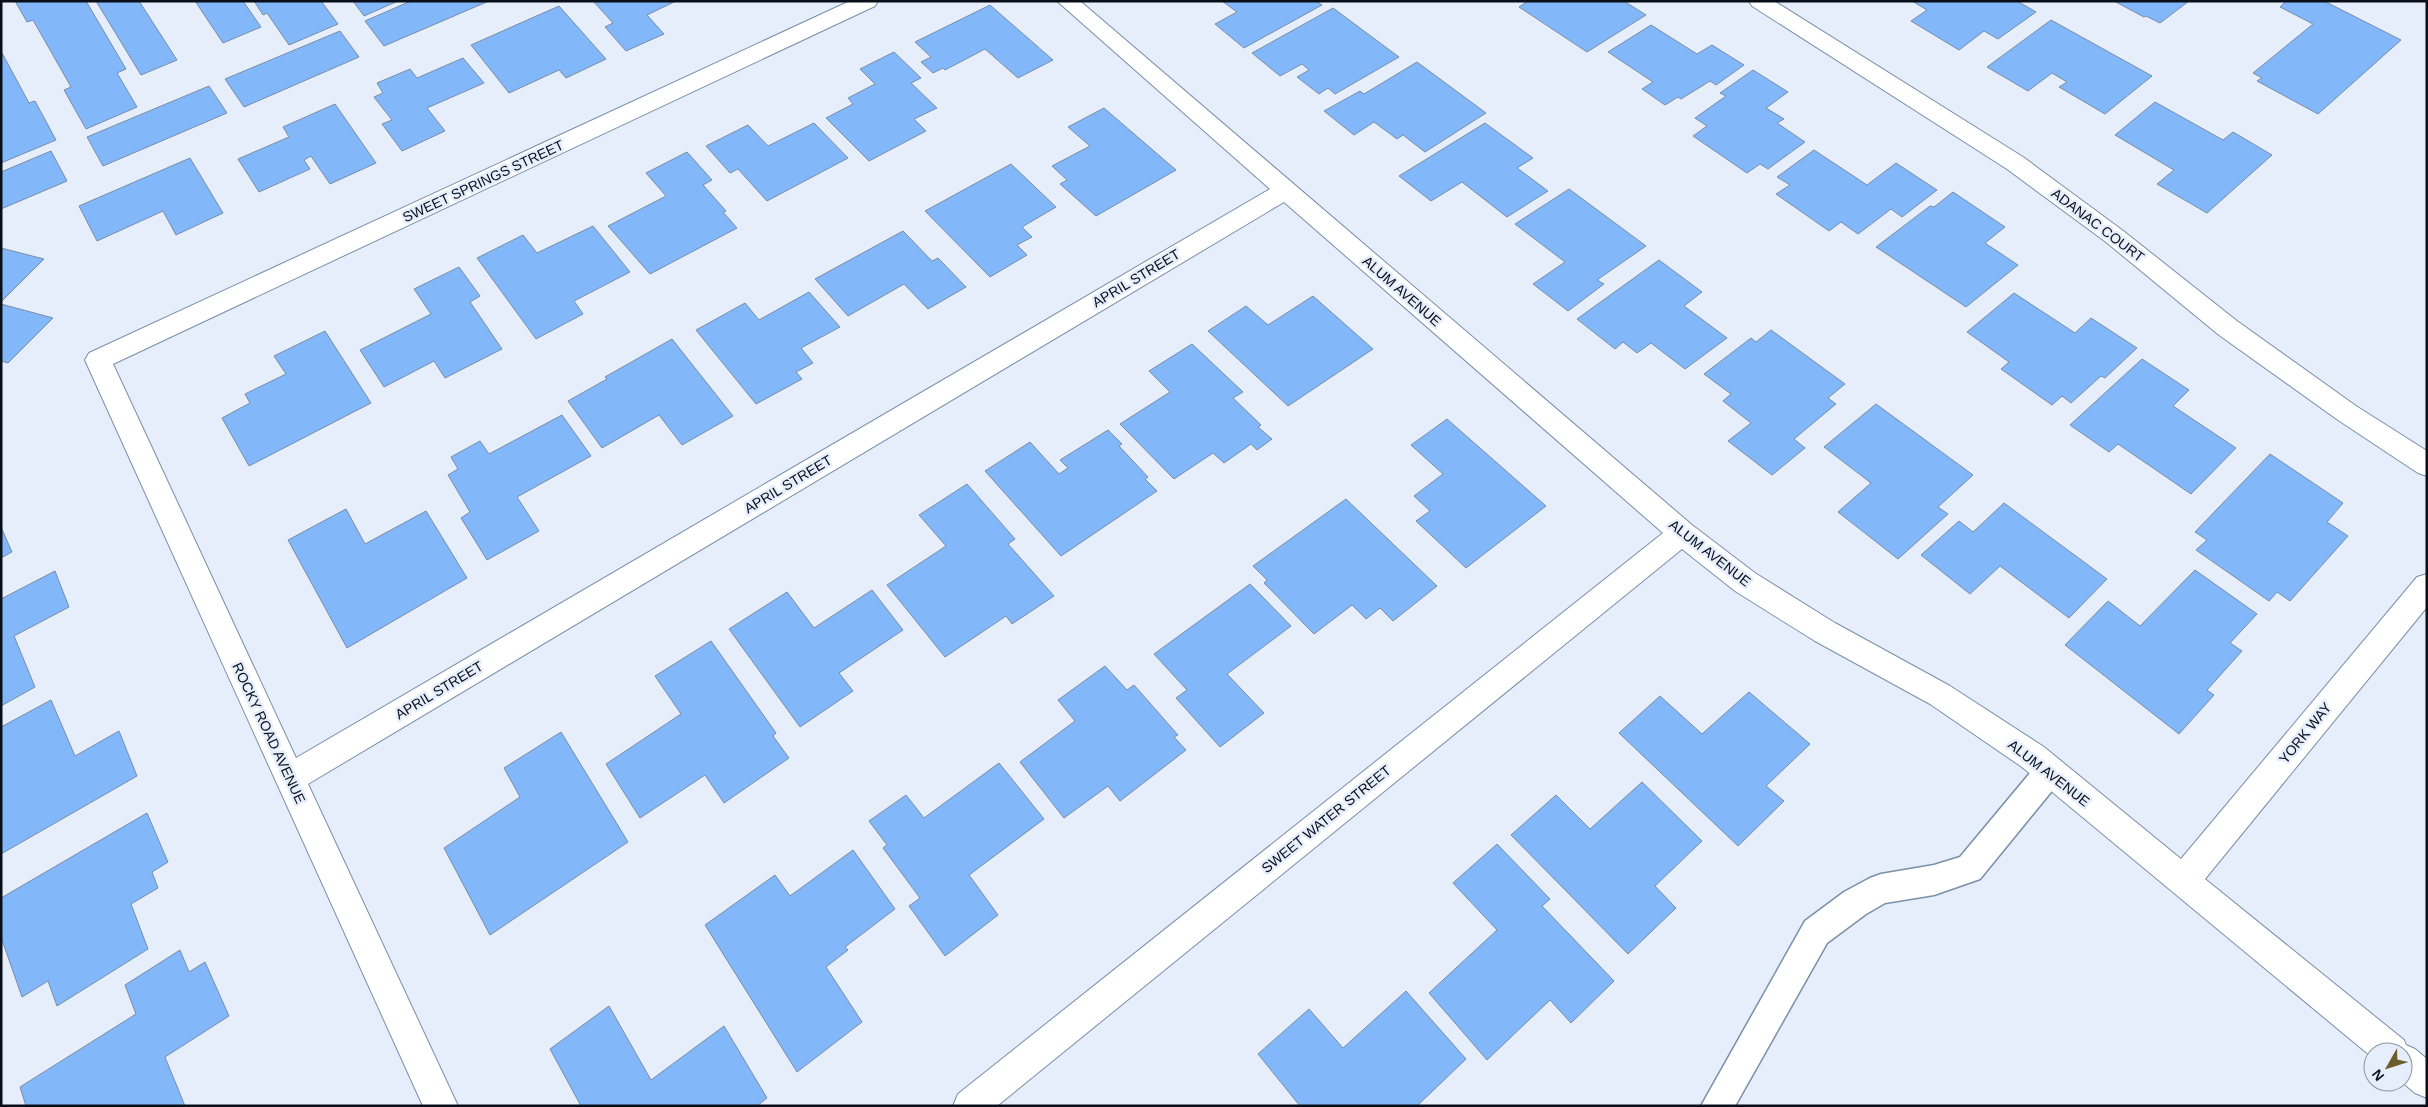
<svg xmlns="http://www.w3.org/2000/svg" width="2428" height="1107" font-family="Helvetica,sans-serif">
  <style>
    .building { fill: #82b7fa; stroke: #788da7 }
    .lines { fill: none; stroke-linecap: round; stroke-linejoin: round }
    .lane-casing { stroke: #7a8fa9; stroke-width: 3 }
    .street-casing { stroke: #7a8fa9; stroke-width: 2 }
    .lane { fill: #fff; fill-rule: evenodd }
    .street { fill: #fff; fill-rule: evenodd }
    .labels { text-anchor: middle; stroke-width: 5; stroke-linejoin: round; paint-order: stroke }
    .street-label { font-size: 14px; fill: #080f19; stroke: #e5eefa }
  </style>
  <rect width="100%" height="100%" fill="#e5eefa"/>
  <g class="building">
    <path d="M15,1H86L126,69L117,73L137,107L86,129L64,90L71,87L33,20L27,22Z"/>
    <path d="M96,1H139L177,60L141,75Z"/>
    <path d="M195,1H243L261,27L223,43Z"/>
    <path d="M254,1H321L338,24L289,45L267,13L263,15Z"/>
    <path d="M353,1H398L364,16Z"/>
    <path d="M411,1H489L384,46L365,21Z"/>
    <path d="M593,1H676L647,15L664,34L626,51L605,27L613,23Z"/>
    <path d="M1222,1H1316L1322,5L1244,48L1215,24L1237,12Z"/>
    <path d="M1528,1H1624L1646,15L1587,52L1519,7Z"/>
    <path d="M1912,1H2017L2036,12L1998,39L1984,31L1959,50L1911,21L1927,10Z"/>
    <path d="M2114,1H2189L2160,23L2146,16L2144,17Z"/>
    <path d="M2286,1H2324L2401,40L2318,114L2257,81L2262,78L2253,73L2313,24L2280,7Z"/>
    <path d="M990,5L1053,60L1018,78L985,49L945,70L943,68L933,73L921,62L931,57L915,42Z"/>
    <path d="M559,6L606,59L566,78L559,70L509,93L471,45Z"/>
    <path d="M1333,8L1399,57L1335,94L1328,88L1319,94L1297,77L1309,70L1302,64L1280,76L1252,53Z"/>
    <path d="M2051,20L2152,76L2105,114L2059,87L2067,82L2052,73L2028,91L1987,67Z"/>
    <path d="M1651,25L1697,54L1712,45L1744,65L1716,85L1710,81L1681,99L1678,97L1665,105L1642,89L1653,82L1608,52Z"/>
    <path d="M340,31L359,57L244,107L225,79Z"/>
    <path d="M1,51L29,103L35,101L56,140L1,163Z"/>
    <path d="M894,52L921,78L911,83L937,108L914,119L926,131L869,161L826,118L853,104L848,98L875,84L860,69Z"/>
    <path d="M463,58L484,83L427,108L445,131L402,151L382,124L392,120L374,97L383,93L377,83L410,69L417,78Z"/>
    <path d="M1417,62L1486,113L1425,152L1403,135L1397,139L1374,122L1354,135L1324,111L1360,91L1364,94Z"/>
    <path d="M1753,70L1788,92L1766,108L1784,119L1777,123L1805,142L1768,169L1760,164L1747,173L1693,136L1707,126L1695,118L1726,96L1720,93Z"/>
    <path d="M209,86L227,113L103,166L87,137Z"/>
    <path d="M2155,102L2223,140L2233,132L2272,155L2207,213L2157,184L2174,170L2115,135Z"/>
    <path d="M335,104L376,163L330,184L311,156L304,160L310,169L259,192L238,159L289,137L283,127Z"/>
    <path d="M1104,108L1176,170L1096,216L1060,184L1067,180L1052,166L1090,146L1068,127Z"/>
    <path d="M814,123L848,158L767,201L738,169L730,173L706,146L748,125L768,146Z"/>
    <path d="M1485,123L1533,158L1517,168L1548,191L1507,217L1462,182L1431,201L1399,176Z"/>
    <path d="M1814,150L1867,185L1896,163L1937,190L1902,217L1891,209L1858,234L1841,222L1829,231L1776,194L1790,185L1777,177Z"/>
    <path d="M51,151L67,181L1,209V172Z"/>
    <path d="M687,152L712,180L703,185L726,211L723,212L737,228L650,274L608,226L666,196L646,173Z"/>
    <path d="M190,158L223,213L176,235L163,211L97,241L79,206Z"/>
    <path d="M1011,164L1056,207L1022,227L1032,237L1017,245L1027,255L990,277L925,211Z"/>
    <path d="M1569,189L1646,246L1597,280L1604,284L1568,311L1533,284L1565,262L1515,224Z"/>
    <path d="M1953,192L2005,227L1985,243L2018,265L1966,307L1876,247L1930,206L1934,207Z"/>
    <path d="M593,226L630,272L574,301L583,314L536,339L477,258L523,235L537,253Z"/>
    <path d="M903,231L932,261L938,258L966,287L928,309L904,284L848,316L815,279Z"/>
    <path d="M1,248L44,259L1,302Z"/>
    <path d="M1659,260L1702,292L1684,306L1727,338L1685,369L1651,343L1637,353L1623,342L1615,349L1577,319Z"/>
    <path d="M459,267L480,296L470,302L502,349L445,378L434,361L384,387L360,350L431,314L414,289Z"/>
    <path d="M809,292L840,327L801,348L813,363L796,372L802,379L756,404L696,330L745,303L759,320Z"/>
    <path d="M2014,293L2075,333L2091,318L2137,348L2105,378L2101,376L2071,403L2062,396L2052,405L2001,369L2009,362L1967,332Z"/>
    <path d="M1313,296L1373,349L1288,406L1208,331L1246,306L1268,325Z"/>
    <path d="M1,304L53,318L8,363L1,361Z"/>
    <path d="M1771,330L1845,384L1828,398L1836,404L1794,439L1805,448L1772,475L1728,441L1751,423L1723,401L1731,394L1704,374L1751,338L1756,342Z"/>
    <path d="M325,331L371,403L249,466L222,418L250,403L245,394L286,374L274,356Z"/>
    <path d="M672,339L733,416L682,445L659,415L602,448L568,401L607,379L605,377Z"/>
    <path d="M1192,344L1243,392L1233,398L1261,425L1258,427L1272,439L1257,450L1251,444L1224,463L1213,453L1174,479L1120,424L1170,392L1149,371Z"/>
    <path d="M2142,359L2189,390L2173,406L2236,448L2191,494L2118,444L2109,452L2070,425Z"/>
    <path d="M1876,404L1973,475L1938,507L1948,514L1898,559L1838,512L1871,483L1824,447Z"/>
    <path d="M562,415L591,456L517,497L539,531L487,560L461,518L470,512L448,475L458,469L451,457L480,441L489,454Z"/>
    <path d="M1447,419L1546,506L1466,568L1416,521L1430,511L1414,496L1443,474L1411,445Z"/>
    <path d="M1108,430L1122,444L1119,446L1148,477L1145,479L1157,491L1061,556L985,471L1030,442L1059,474L1068,468L1060,460Z"/>
    <path d="M2270,454L2343,503L2327,522L2348,536L2290,601L2277,592L2269,601L2196,550L2207,540L2195,532Z"/>
    <path d="M967,484L1015,539L1008,544L1054,596L1012,624L1006,616L945,657L887,585L946,546L919,515Z"/>
    <path d="M1346,499L1437,586L1393,621L1380,608L1366,619L1352,605L1314,634L1264,583L1267,580L1253,566Z"/>
    <path d="M2004,503L2107,579L2069,618L2000,566L1970,594L1921,555L1959,521L1973,532Z"/>
    <path d="M346,509L365,544L426,511L467,578L347,648L288,540Z"/>
    <path d="M1,527L12,552L1,558Z"/>
    <path d="M2195,570L2257,614L2230,643L2242,651L2207,690L2214,695L2179,734L2065,645L2108,601L2140,626Z"/>
    <path d="M55,571L69,607L14,636L35,687L1,706V599Z"/>
    <path d="M1250,584L1291,626L1227,674L1264,713L1220,747L1176,698L1187,690L1154,654Z"/>
    <path d="M872,590L903,630L839,673L853,691L800,727L729,629L787,592L814,628Z"/>
    <path d="M711,641L776,733L773,736L789,758L724,803L705,775L640,818L606,764L681,714L655,676Z"/>
    <path d="M1105,666L1127,690L1134,685L1178,735L1174,737L1186,750L1120,801L1108,786L1064,818L1020,762L1075,721L1058,700Z"/>
    <path d="M1749,692L1810,744L1766,786L1784,801L1738,846L1619,733L1660,696L1702,734Z"/>
    <path d="M51,700L75,756L119,731L137,776L1,854V727Z"/>
    <path d="M561,732L628,842L490,935L444,848L520,797L504,768Z"/>
    <path d="M999,763L1044,819L969,875L998,915L945,956L909,906L920,898L883,848L887,845L869,821L906,795L924,818Z"/>
    <path d="M1642,782L1702,841L1655,886L1676,908L1628,954L1511,835L1556,795L1590,829Z"/>
    <path d="M147,813L168,862L152,872L158,888L131,904L148,949L57,1006L48,981L22,997L1,937V898Z"/>
    <path d="M1497,844L1550,899L1542,906L1614,981L1571,1023L1550,1000L1487,1060L1429,993L1497,930L1453,883Z"/>
    <path d="M853,850L895,909L845,947L848,950L826,967L862,1022L797,1072L705,925L775,875L790,896Z"/>
    <path d="M180,950L189,972L205,962L229,1016L165,1057L185,1106H26L20,1087L136,1014L125,985Z"/>
    <path d="M1406,991L1466,1059L1417,1106H1300L1258,1054L1309,1009L1343,1048Z"/>
    <path d="M609,1006L651,1080L724,1026L767,1098L757,1106H581L550,1049Z"/>
  </g>
  <g class="lines">
    <defs>
      <path id="lane" d="M2050,757L2060,761L2064,771L2060,781L1980,879L1934,895L1885,903L1866,914L1827,943L1735,1106H1701L1805,921L1844,892L1870,878L1881,874L1934,865L1960,857L2040,761Z"/>
      <g id="street">
        <path d="M850,1H878L875,6L113,364L296,758L1270,189L1057,1H1080L1692,525L1755,573L1835,623L1950,686L2044,747L2181,859L2417,577L2427,574V607L2205,879L2404,1040L2406,1045L2415,1049L2427,1059V1098L2415,1093L2402,1082L2403,1052H2373V1058L2022,767L1930,704L1815,641L1735,591L1682,549L997,1106H953L958,1094L1663,533L1284,202L308,784L458,1106H423L85,360L89,353Z"/>
        <path d="M1749,1H1774L2023,157L2122,230L2237,321L2356,406L2427,451V476L2418,473L2338,420L2219,335L2106,242L2007,169L1752,6Z"/>
      </g>
    </defs>
    <use href="#lane" class="lane-casing"/>
    <use href="#street" class="street-casing"/>
    <use href="#lane" class="lane"/>
    <use href="#street" class="street"/>
  </g>
  <g class="labels">
    <g class="street-label">
      <text transform="translate(483 181) rotate(-25)" y="5">SWEET SPRINGS STREET</text>
      <text transform="translate(2098 225) rotate(37)" y="5">ADANAC COURT</text>
      <text transform="translate(1136 278) rotate(-31)" y="5">APRIL STREET</text>
      <text transform="translate(1402 291) rotate(41)" y="5">ALUM AVENUE</text>
      <text transform="translate(788 484) rotate(-31)" y="5">APRIL STREET</text>
      <text transform="translate(1710 553) rotate(38)" y="5">ALUM AVENUE</text>
      <text transform="translate(439 690) rotate(-31)" y="5">APRIL STREET</text>
      <text transform="translate(269 733) rotate(65)" y="5">ROCKY ROAD AVENUE</text>
      <text transform="translate(2305 733) rotate(-51)" y="5">YORK WAY</text>
      <text transform="translate(2049 773) rotate(38)" y="5">ALUM AVENUE</text>
      <text transform="translate(1326 819) rotate(-39)" y="5">SWEET WATER STREET</text>
    </g>
  </g>
  <rect width="2428" height="1107" fill="none" stroke="#080f19" stroke-width="5"/>
  <g transform="translate(2388 1067) rotate(231)"><circle r="24" fill="#e5eefa" stroke="#8d95a0"/>
  <path d="M0-4L9 19L0 12L-9 19Z" fill="#6b5e2b"/>
  <text y="-8" font-size="14" font-weight="bold" text-anchor="middle" fill="#080f19">N</text>
  </g>
</svg>
